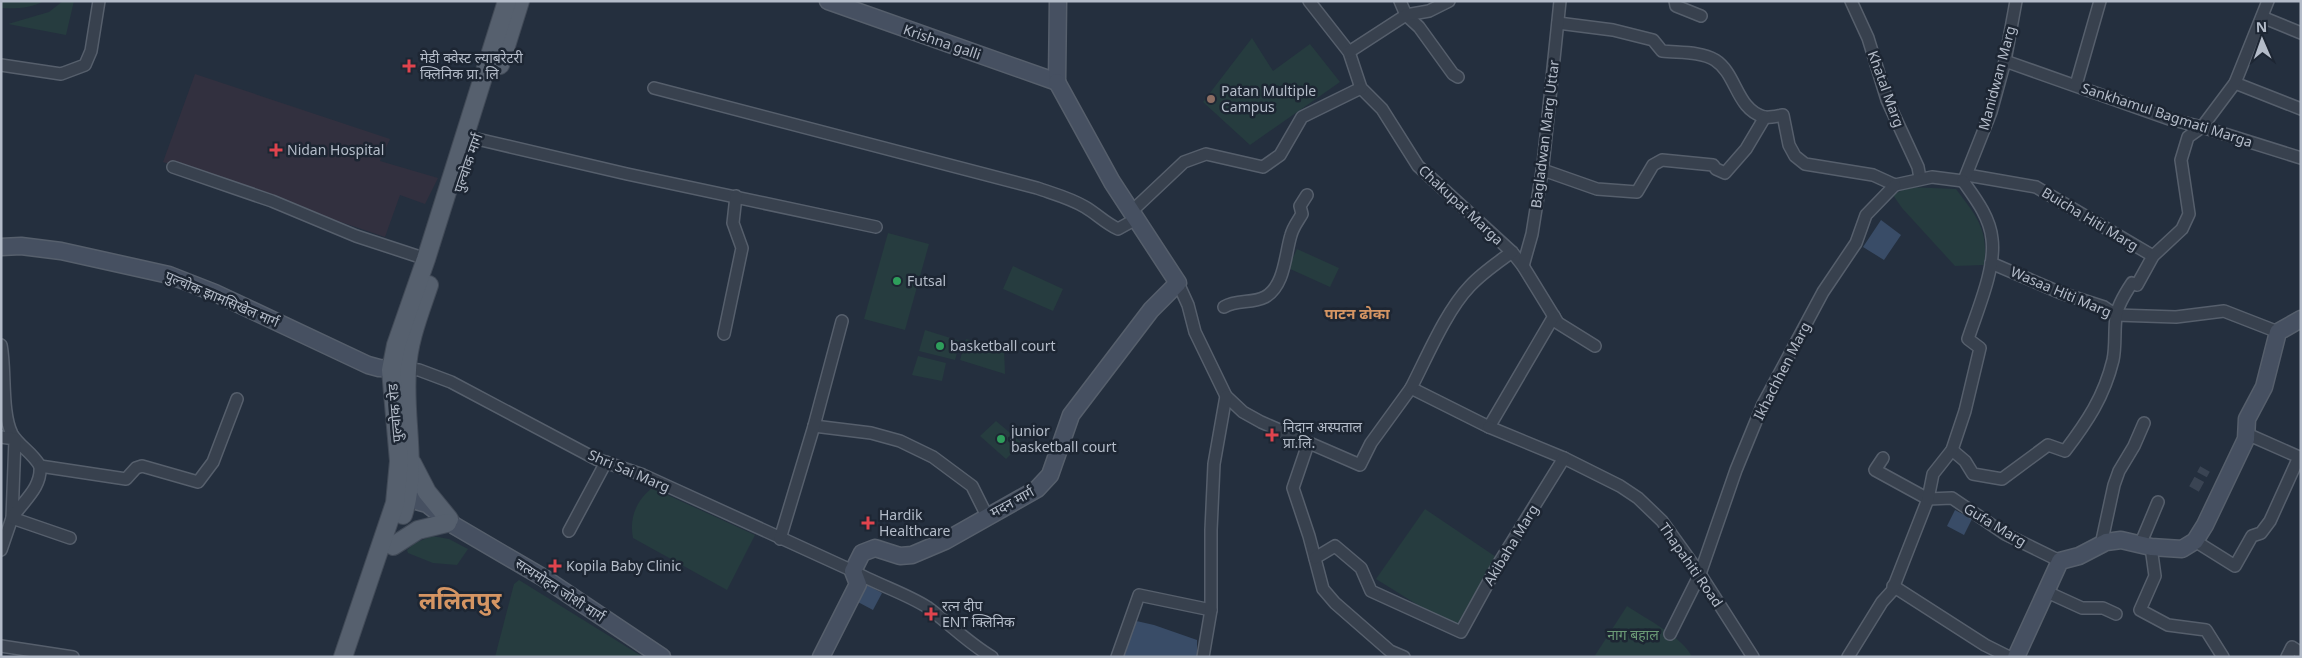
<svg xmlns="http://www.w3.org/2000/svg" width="2302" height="658" font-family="'Noto Sans','Noto Sans Devanagari',sans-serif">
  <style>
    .medical { fill: #32303f }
    .green { fill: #263c3f }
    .water { fill: #394c67 }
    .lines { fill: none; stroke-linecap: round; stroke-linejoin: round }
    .street-tunnel { stroke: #3a4453; stroke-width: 11; stroke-dasharray: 11 5.5; stroke-linecap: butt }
    .street-casing { stroke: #565f6c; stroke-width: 14 }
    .secondary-casing { stroke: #565f6c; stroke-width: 19 }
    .primary-casing { stroke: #414a57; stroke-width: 20 }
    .street { stroke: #38414e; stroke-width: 11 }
    .secondary { stroke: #465061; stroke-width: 16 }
    .primary { stroke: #56606e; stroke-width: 18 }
    .health-dot { fill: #e0444e; stroke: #1d2633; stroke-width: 2 }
    .education-dot { fill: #8d6e63; stroke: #1d2633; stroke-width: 2 }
    .leisure-dot { fill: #2e9e5b; stroke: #1d2633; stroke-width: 2 }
    .labels { text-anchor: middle; stroke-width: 5; stroke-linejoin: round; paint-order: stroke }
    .street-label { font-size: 14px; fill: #b4bcc9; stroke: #1d2633 }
    .poi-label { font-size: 14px; fill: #b4bcc9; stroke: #1d2633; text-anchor: start }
    .park-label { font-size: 14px; fill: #6b9a76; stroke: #1d2633 }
    .neighbourhood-label { font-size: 15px; font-weight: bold; fill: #d59563; stroke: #1d2633 }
    .town-label { font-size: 24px; font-weight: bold; fill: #d59563; stroke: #1d2633 }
  </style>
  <rect width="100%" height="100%" fill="#242f3e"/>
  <path class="medical" d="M195,74L390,139L380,161L438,178L425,204L400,195L385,237L163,162Z"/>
  <g class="green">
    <path d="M1,1H44C31,8 17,9 1,8Z"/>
    <path d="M63,1H74L66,35L8,24L49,12Z"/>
    <path d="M1252,38L1273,71L1310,44L1340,82L1250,145L1203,102Z"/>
    <path d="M1908,187L1956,189C1976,216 1989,229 1984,265L1955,266L1902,208L1893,195Z"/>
    <path d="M888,233L929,244L905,330L864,319Z"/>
    <path d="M1297,249L1339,268L1330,287L1288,268Z"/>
    <path d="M1013,266L1063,289L1053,311L1003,289Z"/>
    <path d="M925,330L960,341L955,360L919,351Z"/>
    <path d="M966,339L1004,348L1005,374L960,360Z"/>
    <path d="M918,356L946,363L942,381L912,375Z"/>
    <path d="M996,421L1022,443L1006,459L980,436Z"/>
    <path d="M652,488L755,535L727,590L633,538C629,518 636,501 652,488Z"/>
    <path d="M1425,509L1496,557L1455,628L1376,579Z"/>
    <path d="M432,536L449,539L468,549L457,565L433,563L408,553L407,550L415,543Z"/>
    <path d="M519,580L643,657H495L514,584Z"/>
    <path d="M1627,606C1646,619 1683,637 1692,657H1594Z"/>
  </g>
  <g class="water">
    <path d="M1881,220L1901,235L1884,260L1863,247Z"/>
    <path d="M1955,510L1972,519L1964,535L1947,526Z"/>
    <path d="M865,584L882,593L873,610L856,601Z"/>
    <path d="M1132,620L1154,625L1197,640V657H1120Z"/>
  </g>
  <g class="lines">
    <path class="street-tunnel" d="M2194,489L2205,469"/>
    <defs>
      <g id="street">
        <path d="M1309,1L1349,52L1361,88L1382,109L1418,166L1512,252L1523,266L1558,323L1595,346"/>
        <path d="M1400,1L1406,15L1419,27L1453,74L1458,77"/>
        <path d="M1675,1L1676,6L1701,16"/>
        <path d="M1851,1L1868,38L1887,100L1918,167L1920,178"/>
        <path d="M2262,17L2301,33"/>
        <path d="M1558,23L1613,30L1653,40L1662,51C1678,53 1700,51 1715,60C1737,74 1736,109 1764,117C1769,118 1777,116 1783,115L1789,145L1795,156L1805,164L1873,175L1895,185L1932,177L1963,181"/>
        <path d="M1349,52L1406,15L1429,11L1449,1"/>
        <path d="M2005,61L2169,119L2202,127L2301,158"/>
        <path d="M1,65L61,74L85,65L91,51L99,1"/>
        <path d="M2235,83L2301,109"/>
        <path d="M2076,85L2100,1"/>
        <path d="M654,88L1037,188C1054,194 1070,198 1085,207C1097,214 1105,223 1118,229L1136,219"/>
        <path d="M477,139L627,174L876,227"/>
        <path d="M173,167L272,201L356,236L426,259"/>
        <path d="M1543,170L1597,189L1637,192L1653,165L1662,160L1713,165L1716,169L1725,173L1746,149L1765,117"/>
        <path d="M1967,175L2036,187L2153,256"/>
        <path d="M1964,180L1991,112L2005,61L2016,1"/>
        <path d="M1132,211L1184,162L1206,154L1263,167L1280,155L1302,117L1361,88"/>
        <path d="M1991,263L2061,293L2104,307L2116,315L2176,317L2224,311L2278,332"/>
        <path d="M1523,266L1532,234L1543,165L1560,1"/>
        <path d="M1178,283L1188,305L1195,332L1226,396L1243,412L1261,422L1360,465L1371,443L1411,388L1489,427L1554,316"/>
        <path d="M1224,307C1237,299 1252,304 1265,297C1285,286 1285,254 1291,235C1293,227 1298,221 1302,214L1300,206L1307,195"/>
        <path d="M724,334L742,248L733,223L736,196"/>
        <path d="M1,345C6,369 1,412 12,434C19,446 32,452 40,466"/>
        <path d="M407,369L419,370L451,382L596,459L643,475L853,571C876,584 907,594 927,607C949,623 968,643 992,657"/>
        <path d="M1411,388C1427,357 1446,311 1470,286C1482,273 1497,263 1512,252"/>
        <path d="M814,426L871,433L900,441L933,457L972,486L987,516"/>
        <path d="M1489,427L1564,458L1620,486L1638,498L1662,521L1700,574L1753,657"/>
        <path d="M1,437L15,439L12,518L1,550"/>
        <path d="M1308,444L1293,488L1309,536L1323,589L1335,603L1390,651L1404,657"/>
        <path d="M1952,450L1965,461L1973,474L2002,479L2048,445L2065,451C2087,422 2104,397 2113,360C2116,346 2114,331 2116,317C2117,306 2126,292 2132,283L2137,285L2153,256L2182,229L2189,214L2181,160L2188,137L2202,127L2235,83L2268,1"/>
        <path d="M1883,458L1875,470L1928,499"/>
        <path d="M1928,499L1952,498L2005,534L2060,561"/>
        <path d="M569,531L606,462"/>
        <path d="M70,538L12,518C23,501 42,488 40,466L126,479L136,468L142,466L198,482L213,462L237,399"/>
        <path d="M780,539L814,426L842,321"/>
        <path d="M2195,541L2235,566L2252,536L2261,533L2270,521L2299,457L2247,434"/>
        <path d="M2101,545L2114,485L2119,471L2134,446L2144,423"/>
        <path d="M2140,545L2158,502"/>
        <path d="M2151,547L2155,576L2140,610L2168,625L2206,630L2223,657"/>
        <path d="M1315,558L1335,546L1361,568L1371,591L1461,632L1499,563L1564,458"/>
        <path d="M1893,586L1985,645L2009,657"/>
        <path d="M2047,592L2082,608H2103L2116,614"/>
        <path d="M1670,634L1700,574L1736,470L1763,404L1823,292L1856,243L1866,215L1895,185"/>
        <path d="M1,646L73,657"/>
        <path d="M1117,657L1139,595L1211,610"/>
        <path d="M1203,657L1211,610V530L1214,464L1226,396"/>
        <path d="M1848,657L1882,602L1892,591L1928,499L1933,474L1952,450L1965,411L1980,348L1968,339C1977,311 1996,268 1992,239C1990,217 1975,198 1963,181"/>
        <path d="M2287,657L2292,647L2301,653"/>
      </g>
      <g id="secondary">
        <path d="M828,1L1057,82"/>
        <path d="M1057,82L1058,1"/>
        <path d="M1,247L21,246L61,251L169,275L215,293L368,365L379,368L404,369"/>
        <path d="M395,503L413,500L427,504L455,526L544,578L662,657"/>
        <path d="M821,657L858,584L853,571L862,553L875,548L900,556L912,555L945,541L1037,489L1050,475L1071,415L1151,310L1178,283L1112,182L1057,82"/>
        <path d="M2016,657L2060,561L2079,556L2106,542L2121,540L2151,547L2182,549L2195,541L2205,525L2246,439L2247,419L2264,387L2278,332L2301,319"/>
      </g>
      <g id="primary">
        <path d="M500,65L520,1"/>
        <path d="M412,463L427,492L449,519"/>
        <path d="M403,515C418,467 403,419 407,370C408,341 420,312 429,285"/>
        <path d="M393,546L418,530L447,523"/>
        <path d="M343,657L395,503L399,461L391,370L396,345L426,259L507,1"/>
      </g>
    </defs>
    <use href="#street" class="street-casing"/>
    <use href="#secondary" class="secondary-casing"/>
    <use href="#primary" class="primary-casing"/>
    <use href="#street" class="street"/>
    <use href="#secondary" class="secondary"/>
    <use href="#primary" class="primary"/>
  </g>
  <g class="health-dot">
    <path d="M406.5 58.5h5v5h5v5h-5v5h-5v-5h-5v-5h5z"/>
    <path d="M273.5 142.5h5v5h5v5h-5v5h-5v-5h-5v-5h5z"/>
    <path d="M1269.5 427.5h5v5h5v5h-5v5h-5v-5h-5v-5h5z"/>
    <path d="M865.5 515.5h5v5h5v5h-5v5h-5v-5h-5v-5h5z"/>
    <path d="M552.5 558.5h5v5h5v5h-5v5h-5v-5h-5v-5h5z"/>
    <path d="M928.5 606.5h5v5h5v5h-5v5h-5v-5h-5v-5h5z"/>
  </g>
  <circle class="education-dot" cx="1211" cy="99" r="5"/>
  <g class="leisure-dot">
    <circle cx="897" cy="281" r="5"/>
    <circle cx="940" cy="346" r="5"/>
    <circle cx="1001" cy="439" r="5"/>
  </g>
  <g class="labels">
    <g class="street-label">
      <text transform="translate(942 42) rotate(19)" y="5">Krishna galli</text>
      <text transform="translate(1997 78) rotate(-75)" y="5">Manidwan Marg</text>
      <text transform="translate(1886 89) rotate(70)" y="5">Khatal Marg</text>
      <text transform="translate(2167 115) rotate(18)" y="5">Sankhamul Bagmati Marga</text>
      <text transform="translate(1545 134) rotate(-83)" y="5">Bagladwan Marg Uttar</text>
      <text transform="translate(468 163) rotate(-71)" y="5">पुल्चोक मार्ग</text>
      <text transform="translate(1461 205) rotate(43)" y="5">Chakupat Marga</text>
      <text transform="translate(2090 219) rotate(31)" y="5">Buicha Hiti Marg</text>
      <text transform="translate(2061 292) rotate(23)" y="5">Wasaa Hiti Marg</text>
      <text transform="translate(222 299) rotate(23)" y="5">पुल्चोक झामसिखेल मार्ग</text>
      <text transform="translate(1782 371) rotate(-63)" y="5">Ikhachhen Marg</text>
      <text transform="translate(395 413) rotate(-95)" y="5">पुल्चोक रोड</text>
      <text transform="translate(629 471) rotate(23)" y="5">Shri Sai Marg</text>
      <text transform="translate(1012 502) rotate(-29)" y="5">मदन मार्ग</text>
      <text transform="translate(1995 525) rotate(31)" y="5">Gufa Marg</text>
      <text transform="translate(1511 545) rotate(-59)" y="5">Akibaha Marg</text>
      <text transform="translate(1691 565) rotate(55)" y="5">Thapahiti Road</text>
      <text transform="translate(560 590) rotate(33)" y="5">सत्यमोहन जोशी मार्ग</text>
    </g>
    <g class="poi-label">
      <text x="420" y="63">मेडी क्वेस्ट ल्याबरेटरी<tspan x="420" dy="16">क्लिनिक प्रा. लि</tspan></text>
      <text x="1221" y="96">Patan Multiple<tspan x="1221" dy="16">Campus</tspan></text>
      <text x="287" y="155">Nidan Hospital</text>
      <text x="907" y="286">Futsal</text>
      <text x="950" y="351">basketball court</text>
      <text x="1283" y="432">निदान अस्पताल<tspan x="1283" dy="16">प्रा.लि.</tspan></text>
      <text x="1011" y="436">junior<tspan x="1011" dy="16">basketball court</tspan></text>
      <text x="879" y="520">Hardik<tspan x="879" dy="16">Healthcare</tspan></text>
      <text x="566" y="571">Kopila Baby Clinic</text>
      <text x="942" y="611">रत्न दीप<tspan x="942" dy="16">ENT क्लिनिक</tspan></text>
    </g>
    <g class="park-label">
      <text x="1633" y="640">नाग बहाल</text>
    </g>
    <g class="neighbourhood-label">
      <text x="1357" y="319">पाटन ढोका</text>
    </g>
    <g class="town-label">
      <text x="460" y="609">ललितपुर</text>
    </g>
  </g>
  <rect width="2302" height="658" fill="none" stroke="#b4bcc9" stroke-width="5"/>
  <g transform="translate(2262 40) rotate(358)" stroke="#1d2633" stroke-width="4" paint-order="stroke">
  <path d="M0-4L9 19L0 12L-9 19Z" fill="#b4bcc9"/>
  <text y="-8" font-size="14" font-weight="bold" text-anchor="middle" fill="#b4bcc9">N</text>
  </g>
</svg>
